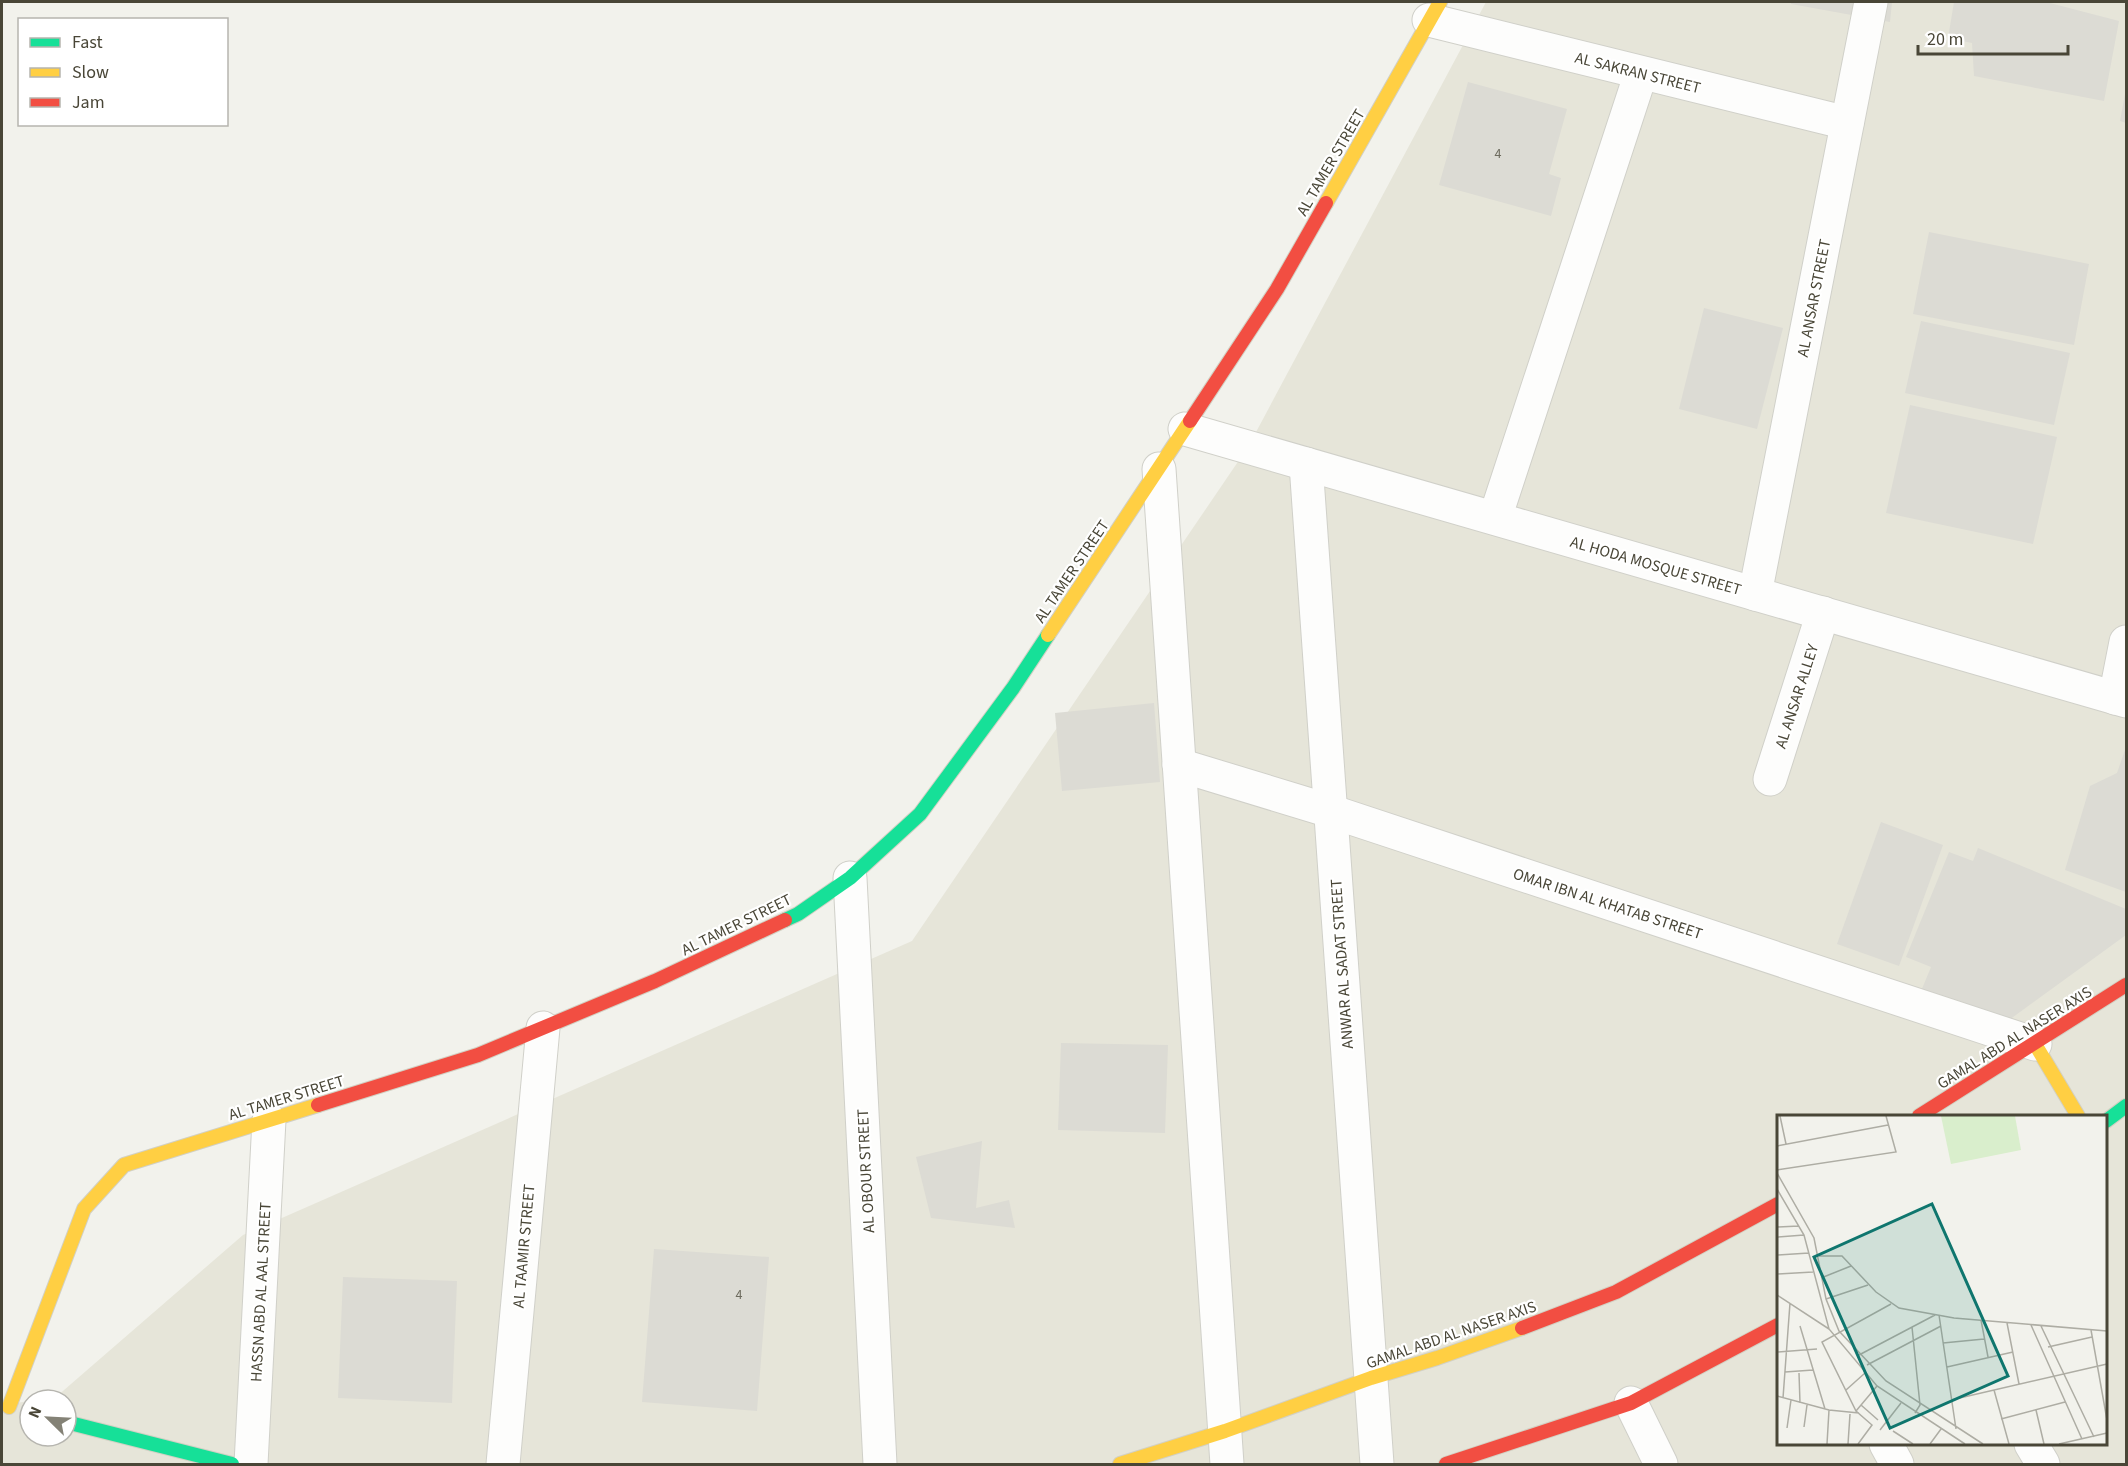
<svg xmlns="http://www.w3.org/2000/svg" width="2128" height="1466" font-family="'Source Sans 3',sans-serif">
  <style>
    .residential { fill: #e6e5d9; fill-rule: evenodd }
    .building { fill: #dcdbd4 }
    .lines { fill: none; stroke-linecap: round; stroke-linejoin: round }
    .street-casing { stroke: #d0d0c9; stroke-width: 35 }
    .fast-casing { stroke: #d2d0c3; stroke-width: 16 }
    .slow-casing { stroke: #d2d0c3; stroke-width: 16 }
    .jam-casing { stroke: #d2d0c3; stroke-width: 16 }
    .street { stroke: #fdfdfc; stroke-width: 33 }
    .fast { stroke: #16e098; stroke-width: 14 }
    .slow { stroke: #ffcf43; stroke-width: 14 }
    .jam { stroke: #f24e42; stroke-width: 14 }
    .labels { text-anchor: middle; stroke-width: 4.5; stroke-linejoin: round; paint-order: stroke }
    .number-label { font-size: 14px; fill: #6e6c5f }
    .street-label { font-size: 16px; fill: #494637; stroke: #fff }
    .inset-road { fill: none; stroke: #aeada4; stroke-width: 1.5 }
    .view { fill: #0f766e; fill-opacity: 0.15; stroke: #0f766e; stroke-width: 3 }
    .inset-edge { fill: none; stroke: #494637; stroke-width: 3 }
  </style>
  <rect width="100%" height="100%" fill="#f2f2ec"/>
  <path class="residential" d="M1486,2H2126V1464H2V1405L30,1401V1436H66V1400H34L56,1397L243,1235L912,941L1248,447ZM1778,1116H2106V1444H1778Z"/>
  <g class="building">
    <path d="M1791,2H1892L1890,22L1791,4Z"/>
    <path d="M1954,2H2046L2119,21L2104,101L1974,76L1972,43L1948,38Z"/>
    <path d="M1468,82L1567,109L1549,174L1561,178L1551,216L1439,185Z"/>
    <path d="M2125,94L2126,95V123L2120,121Z"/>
    <path d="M1929,232L2089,264L2074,345L1913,314Z"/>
    <path d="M1704,308L1783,328L1757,429L1679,409Z"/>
    <path d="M1921,321L2070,353L2054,425L1905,393Z"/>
    <path d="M1910,405L2057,437L2033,544L1886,513Z"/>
    <path d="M1154,703L1160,782L1062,791L1055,713Z"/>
    <path d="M2126,747V892L2065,870L2090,786L2117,773Z"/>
    <path d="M1881,822L1943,845L1899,966L1837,944Z"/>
    <path d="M1978,848L2126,909V935L1998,1028L1919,996L1931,967L1906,957L1949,852L1973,861Z"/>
    <path d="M1061,1043L1168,1045L1165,1133L1058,1130Z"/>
    <path d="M982,1141L976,1208L1009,1200L1015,1228L931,1218L916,1157Z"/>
    <path d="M654,1249L769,1257L757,1411L642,1402Z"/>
    <path d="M343,1277L457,1281L452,1403L338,1398Z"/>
  </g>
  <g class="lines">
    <defs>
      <g id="street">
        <path d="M1429,20L1847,123"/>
        <path d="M1185,429L2126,701"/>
        <path d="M1306,464L1377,1464"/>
        <path d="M1159,469L1227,1464"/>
        <path d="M1495,518L1641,73"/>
        <path d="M1755,594L1871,2"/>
        <path d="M2115,698L2126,642"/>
        <path d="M1179,765L1330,811L2035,1044"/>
        <path d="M1770,779L1823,613"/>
        <path d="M850,878L880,1464"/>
        <path d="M1631,1403L1661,1464"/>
        <path d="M1886,1444L1897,1464"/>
        <path d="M2031,1444L2043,1464"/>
        <path d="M251,1464L269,1120"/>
        <path d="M503,1464L543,1028"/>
      </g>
      <g id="fast">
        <path d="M785,920L798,914L850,878L920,814L1013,688L1048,635"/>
        <path d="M2106,1121L2126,1106"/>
        <path d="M66,1422L232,1464"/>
      </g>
      <g id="slow">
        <path d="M1326,203L1440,2"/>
        <path d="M1048,635L1190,421"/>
        <path d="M2035,1044L2078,1116"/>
        <path d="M9,1407L84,1209L124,1165L318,1105"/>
        <path d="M1120,1464L1225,1431L1371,1378L1437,1358L1522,1328"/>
      </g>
      <g id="jam">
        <path d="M1190,421L1277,289L1326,203"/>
        <path d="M318,1105L478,1055L655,981L785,920"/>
        <path d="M1919,1116L2126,985"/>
        <path d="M1522,1328L1616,1292L1778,1204"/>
        <path d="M1446,1464L1631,1403L1778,1325"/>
      </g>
    </defs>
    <use href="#street" class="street-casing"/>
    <use href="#fast" class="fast-casing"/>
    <use href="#slow" class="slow-casing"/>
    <use href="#jam" class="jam-casing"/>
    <use href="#street" class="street"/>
    <use href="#fast" class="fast"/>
    <use href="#slow" class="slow"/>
    <use href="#jam" class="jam"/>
  </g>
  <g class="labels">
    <g class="number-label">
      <text x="1498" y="158">4</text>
      <text x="739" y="1299">4</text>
    </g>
    <g class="street-label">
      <text transform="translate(1638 72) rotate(14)" y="6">AL SAKRAN STREET</text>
      <text transform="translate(1330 162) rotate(-60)" y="6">AL TAMER STREET</text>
      <text transform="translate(1813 298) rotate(-79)" y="6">AL ANSAR STREET</text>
      <text transform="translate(1656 565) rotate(16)" y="6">AL HODA MOSQUE STREET</text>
      <text transform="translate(1071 571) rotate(-56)" y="6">AL TAMER STREET</text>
      <text transform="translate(1796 696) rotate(-72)" y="6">AL ANSAR ALLEY</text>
      <text transform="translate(1608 903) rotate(18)" y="6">OMAR IBN AL KHATAB STREET</text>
      <text transform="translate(736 924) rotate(-26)" y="6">AL TAMER STREET</text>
      <text transform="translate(1341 964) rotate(-94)" y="6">ANWAR AL SADAT STREET</text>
      <text transform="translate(2014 1037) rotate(-32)" y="6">GAMAL ABD AL NASER AXIS</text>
      <text transform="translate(286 1097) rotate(-17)" y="6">AL TAMER STREET</text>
      <text transform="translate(865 1171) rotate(-93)" y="6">AL OBOUR STREET</text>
      <text transform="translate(523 1246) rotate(-85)" y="6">AL TAAMIR STREET</text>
      <text transform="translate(260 1292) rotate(-87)" y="6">HASSN ABD AL AAL STREET</text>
      <text transform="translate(1451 1334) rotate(-19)" y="6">GAMAL ABD AL NASER AXIS</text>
    </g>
  </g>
  <g transform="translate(1777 1115)">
    <rect width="330" height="330" fill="#f2f2ec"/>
    <path d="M164,1H238L244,35L174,49Z" fill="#d9eecc"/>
    <path class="inset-road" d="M3,1L9,29M0,31L111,10M0,55L119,37L109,1M0,58L37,123L49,184L62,216L109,266L206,329M0,74L27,120L52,214L100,271L188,329M0,112L22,111M0,122L27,120M0,140L32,138M42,141H65L99,177L122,193L177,203L330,216M0,159L36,157M44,163L74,151M0,180L52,214M49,184L91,170M162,200L179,314M204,205L211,242M230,208L242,269M254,210L305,324M23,211L48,294M264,211L317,322M135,212L143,290L138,298M314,215L330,305M166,228L207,224M271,232L315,222M0,237L40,234M82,240L158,200M90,250L164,211M170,252L236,237M8,257L36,255M22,258L23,288M69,275L88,258M217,275L232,329M0,281L52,295L82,298M6,283L13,188M174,285L330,249M84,290L101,305M259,295L267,329M79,296L100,271M224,304L288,287M27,312L30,290M10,313L14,285M103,315L124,288M116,316L136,329M50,329L52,295M71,329L73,299M81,329L95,310L79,296L45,227L114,189M153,329L164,314M282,329L330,318"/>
    <path class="view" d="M155,89L231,261L113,313L37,142Z"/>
    <rect width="330" height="330" class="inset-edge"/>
  </g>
  <rect width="2128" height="1466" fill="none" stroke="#494637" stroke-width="6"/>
  <rect x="18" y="18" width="210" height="108" fill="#ffffff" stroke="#b6b5af" stroke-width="1.5"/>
  <rect x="30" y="38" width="30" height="9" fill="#16e098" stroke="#b6b5af" stroke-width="1.5"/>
  <text x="72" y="48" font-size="18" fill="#494637">Fast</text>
  <rect x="30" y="68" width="30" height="9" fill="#ffcf43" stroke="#b6b5af" stroke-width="1.5"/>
  <text x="72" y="78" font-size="18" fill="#494637">Slow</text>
  <rect x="30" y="98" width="30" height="9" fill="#f24e42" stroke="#b6b5af" stroke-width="1.5"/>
  <text x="72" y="108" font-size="18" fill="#494637">Jam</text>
  <g transform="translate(48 1418) rotate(294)"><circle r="28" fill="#ffffff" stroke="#b6b5af" stroke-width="1.5"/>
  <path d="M0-4.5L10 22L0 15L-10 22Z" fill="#848276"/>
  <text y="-9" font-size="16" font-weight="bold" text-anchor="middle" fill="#494637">N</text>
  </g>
  <path d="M1918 45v9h150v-9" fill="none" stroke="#494637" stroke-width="3"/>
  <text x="1927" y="45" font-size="18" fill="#494637" stroke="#ffffff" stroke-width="4.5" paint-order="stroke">20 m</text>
</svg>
